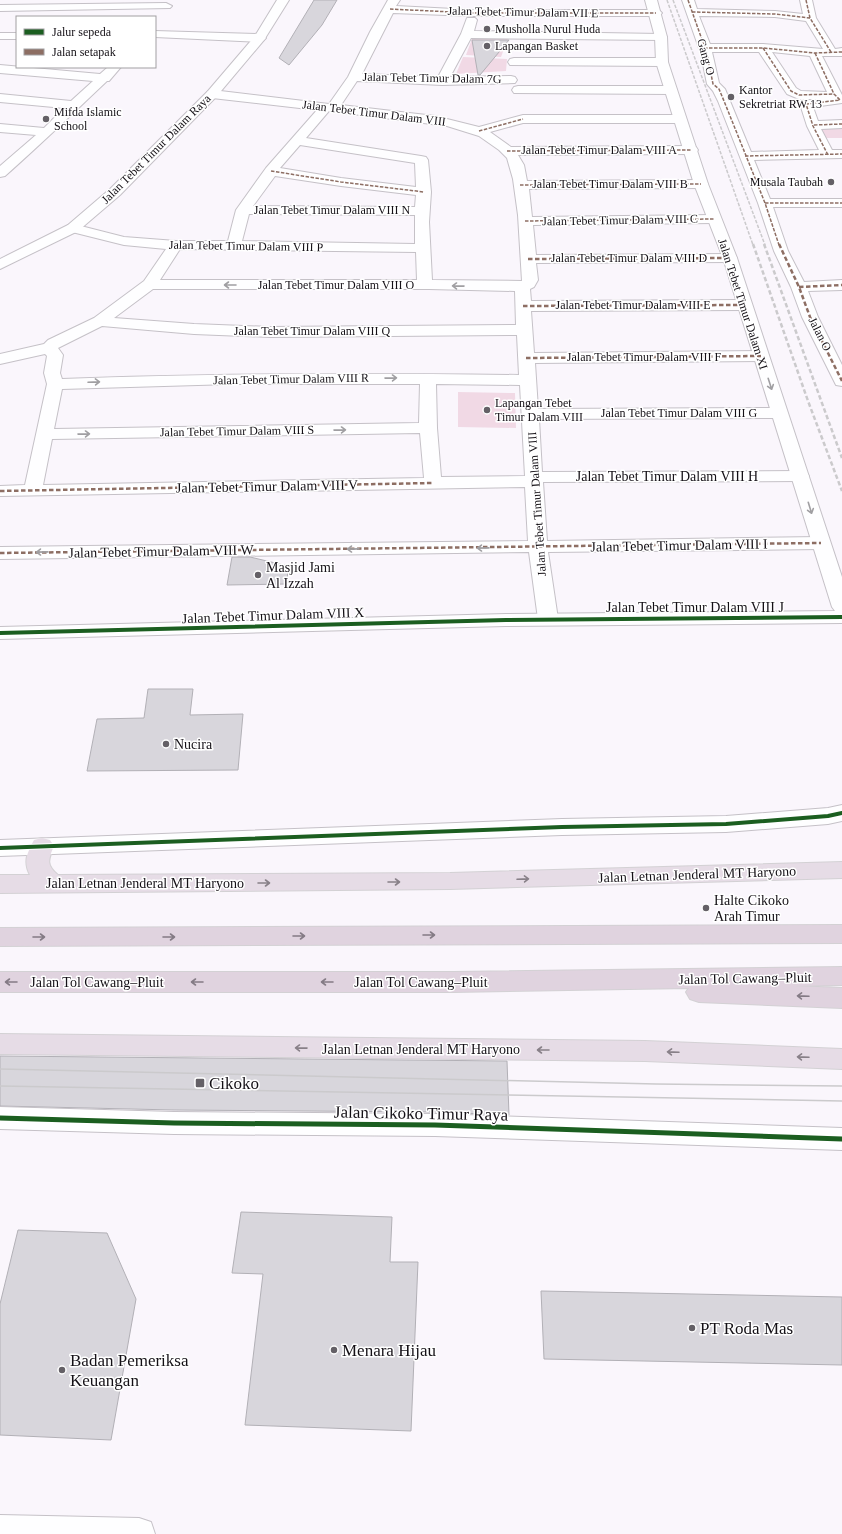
<svg xmlns="http://www.w3.org/2000/svg" width="842" height="1534" font-family="'Times New Roman',serif">
  <style>
    .green { fill: #f1d9e5 }
    .building { fill: #d8d6dc; stroke: #b2b0b6 }
    .lines { fill: none; stroke-linecap: round; stroke-linejoin: round }
    .minor-casing { stroke: #c5c1c7; stroke-width: 2 }
    .tertiary-casing { stroke: #c5c1c7; stroke-width: 2 }
    .trunk-casing { stroke: #d3d1d4; stroke-width: 2 }
    .motorway-casing { stroke: #d3d1d4; stroke-width: 2 }
    .minor { fill: #fefeff; fill-rule: evenodd }
    .tertiary { fill: #fefeff; fill-rule: evenodd }
    .trunk { fill: #e6dce6; fill-rule: evenodd }
    .motorway { fill: #e0d3df; fill-rule: evenodd }
    .tram { stroke: #cbcacc; stroke-width: 1.5 }
    .rail-far1 { stroke: #cbcacc; stroke-width: 1.5; stroke-dasharray: 3.5 1.5; stroke-linecap: butt }
    .rail { stroke: #cbcacc; stroke-width: 2.5; stroke-dasharray: 4.5 2.5; stroke-linecap: butt }
    .quiet-far1 { stroke: #8d6e63; stroke-width: 1.5; stroke-dasharray: 3.5 1.5; stroke-linecap: butt }
    .quiet { stroke: #8d6e63; stroke-width: 2.5; stroke-dasharray: 4.5 2.5; stroke-linecap: butt }
    .cycleway-far1-casing { stroke: #fff; stroke-width: 6 }
    .cycleway-casing { stroke: #fff; stroke-width: 8 }
    .cycleway-far1 { stroke: #1b5e20; stroke-width: 4 }
    .cycleway { stroke: #1b5e20; stroke-width: 5 }
    .oneway { stroke: #a09fa2 }
    .oneway2 { stroke: #888088 }
    .oneway3 { stroke: #847b85 }
    .poi-dot { fill: #646066; stroke: #fff; stroke-width: 1.5 }
    .labels { text-anchor: middle; stroke-width: 3; stroke-linejoin: round; paint-order: stroke }
    .far-street-label { font-size: 12px; fill: #141016; stroke: #fff }
    .far-poi-label { font-size: 12px; fill: #141016; stroke: #fff; text-anchor: start }
    .street-label { font-size: 14px; fill: #141016; stroke: #fff }
    .poi-label { font-size: 14px; fill: #141016; stroke: #fff; text-anchor: start }
    .near-poi-label { font-size: 17px; fill: #141016; stroke: #fff; text-anchor: start }
    .near-street-label { font-size: 17px; fill: #141016; stroke: #fff }
  </style>
  <rect width="100%" height="100%" fill="#faf6fc"/>
  <g class="green">
    <path d="M473,36L508,38L501,57L466,55Z"/>
    <path d="M463,57L507,59L506,71L456,74Z"/>
    <path d="M842,124V138H822L815,125Z"/>
    <path d="M458,392L515,393L516,428L458,427Z"/>
  </g>
  <g class="building">
    <path d="M314,0H337L322,25L289,65L279,58Z"/>
    <path d="M472,40H509L480,75H478Z"/>
    <path d="M232,557H250L288,566L287,584L227,585Z"/>
    <path d="M148,689H193L190,715L243,714L238,770L87,771L97,719L144,718Z"/>
    <path d="M0,1056L507,1061L509,1115L435,1112L174,1110L0,1106Z"/>
    <path d="M241,1212L392,1217L390,1262H418L411,1431L245,1425L263,1274L232,1273Z"/>
    <path d="M18,1230L107,1233L136,1299L111,1440L0,1435V1304Z"/>
    <path d="M541,1291L842,1297V1365L544,1359Z"/>
  </g>
  <g class="lines">
    <defs>
      <g id="minor">
        <path d="M388,0H400L396,6L473,10H656L660,11L662,13L660,15L656,16H473L393,13L362,74L438,77L461,34L467,18H475L477,20L474,31L661,34L665,35L667,37L665,39L661,40L471,38L450,77L511,76L515,77L517,80L515,83L442,85L357,81L341,105L435,116L479,127L523,115H680L685,116L686,119L685,122L680,123H523L490,132L511,147L691,146L696,147L698,150L696,153L691,154L518,155L524,165L527,181L701,180L706,181L708,184L706,187L701,188L529,189L532,217L714,215L719,216L721,219L719,222L714,223L533,225L536,255L730,254L735,255L737,258L735,261L730,262L536,263L538,280L534,287L530,289L531,301L743,300L748,302L751,305L748,308L743,310L531,311L534,353L761,351L767,353L769,356L767,359L761,361L535,363L538,409L779,408L785,409L787,413L785,417L779,418L539,419L542,472L800,471L806,472L809,476L806,480L800,481L543,482L547,541L821,537L828,539L830,543L828,547L821,549L548,552L558,619L555,623L548,625L541,623L538,619L529,552L0,559V547L528,541L525,487L0,496V486L25,485L47,384L44,373L47,356L45,354L0,364V354L44,344L48,340L94,318L144,281L166,249L124,245L68,231L66,228L68,225L73,224L124,237L176,241H228L236,210L266,168L317,110L212,98L208,97L206,94L208,91L212,90L329,104L348,77L370,32ZM329,111L447,126L479,136L499,150L507,158L513,179L518,215L522,281L432,280L429,222L431,192L428,160L426,157L421,156L306,138ZM300,145L415,163L416,187L341,178L280,168ZM275,176L341,186L416,195L415,207L253,206ZM249,214L415,215V244L242,241ZM180,249L416,252L417,280H160ZM153,289H429L515,291L516,325L270,327L194,324L114,318ZM102,326L194,334L270,337L517,335L519,375C367,373 214,373 62,379L60,373L63,355L58,348ZM232,384H420L419,423L54,429L62,389ZM436,384L520,385L525,476L441,477L437,428ZM420,433L424,478L43,485L52,439Z"/>
        <path d="M682,0H694L697,9L775,11L803,14L800,0H812L816,18L835,49L842,48V56H822L842,95V103L813,107L818,121L842,120V128L821,129L832,150H842V158L754,160L770,199H842V207H773L788,251L804,282L842,280V290L808,291L818,317L842,365V386L836,385L802,317L791,287L774,251L758,203L718,101L713,91L707,84L701,54ZM699,16L775,17L806,21L823,49L763,44H710ZM712,52H759L787,94L799,99H819L802,101L800,104L807,126L819,150L751,152L725,89L719,83ZM772,52L810,56L827,92L801,91L796,88Z"/>
        <path d="M166,3L172,6L170,8L0,11V5Z"/>
        <path d="M155,31L260,34L264,36L266,38L264,40L260,42L155,37Z"/>
        <rect x="0" y="33" width="17" height="6"/>
        <path d="M514,58H662L666,59L668,62L666,65L662,66L510,65L508,62L510,59Z"/>
        <path d="M0,65L100,74L108,67H121L109,81H107C73,113 40,145 5,176L0,177V166L36,135L0,132V124L44,128L64,108L0,102V94L71,101L93,81L0,73Z"/>
        <path d="M518,86H671L675,87L677,90L675,93L671,94L514,93L512,90L514,87Z"/>
        <path d="M0,1515L139,1518L151,1522L155,1534H0Z"/>
      </g>
      <g id="tertiary">
        <path d="M277,0H289L264,40L216,97L120,195L78,231L0,269V259L68,225L110,189L208,91L255,36Z"/>
        <path d="M645,0H657L667,37L668,62L708,184L737,258L842,577V623L506,626L0,639V627L506,614L835,611L832,607L723,258L694,184L656,62L655,37Z"/>
        <path d="M842,805V821L828,824L726,832L562,835L0,856V840L562,819L726,816L828,808Z"/>
        <path d="M0,1107L174,1112L435,1114L842,1128V1150L435,1136L174,1134L0,1129Z"/>
      </g>
      <g id="trunk">
        <path d="M42,838L50,840L54,846C48,860 46,865 58,875L450,873L842,862V878L450,889L0,893V875H30C23,862 27,853 34,840Z"/>
        <path d="M0,1034L645,1041L842,1049V1069L645,1061L0,1054Z"/>
      </g>
      <g id="motorway">
        <path d="M842,925V943L0,946V928Z"/>
        <path d="M842,967V985L793,986L842,988V1008L699,1002L690,999L686,992L689,988L453,992H0V972H453Z"/>
      </g>
    </defs>
    <use href="#minor" class="minor-casing"/>
    <use href="#tertiary" class="tertiary-casing"/>
    <use href="#trunk" class="trunk-casing"/>
    <use href="#motorway" class="motorway-casing"/>
    <use href="#minor" class="minor"/>
    <use href="#tertiary" class="tertiary"/>
    <use href="#trunk" class="trunk"/>
    <use href="#motorway" class="motorway"/>
    <g class="tram">
      <path d="M0,1069L656,1084L842,1086"/>
      <path d="M0,1086L842,1101"/>
    </g>
    <g class="rail-far1">
      <path d="M667,0L753,245"/>
      <path d="M673,0L765,245"/>
    </g>
    <g class="rail">
      <path d="M753,244L808,401L842,491"/>
      <path d="M764,244L842,458"/>
    </g>
    <g class="quiet-far1">
      <path d="M688,0L707,54L713,84L719,89L724,101L765,203L779,245"/>
      <path d="M806,0L810,18L831,52"/>
      <path d="M390,9L473,13H656"/>
      <path d="M692,12L775,14L810,18"/>
      <path d="M704,48H763L815,53L842,52"/>
      <path d="M763,48L791,91L799,95L834,94"/>
      <path d="M815,53L834,94L840,100L806,104L813,126L828,155"/>
      <path d="M814,125L842,124"/>
      <path d="M479,131L523,119"/>
      <path d="M507,151L691,150"/>
      <path d="M745,156L842,154"/>
      <path d="M271,171L341,182L424,192"/>
      <path d="M520,185L701,184"/>
      <path d="M765,203H842"/>
      <path d="M525,221L714,219"/>
    </g>
    <g class="quiet">
      <path d="M779,244L799,287L810,317L842,381"/>
      <path d="M528,259L730,258"/>
      <path d="M799,287L842,285"/>
      <path d="M523,306L743,305"/>
      <path d="M526,358L761,356"/>
      <path d="M0,491L433,483"/>
      <path d="M0,553L821,543"/>
    </g>
    <defs>
      <g id="cycleway-far1">
        <path d="M0,633L506,620L842,617"/>
        <path d="M0,848L562,827L726,824L828,816L842,813"/>
      </g>
      <path id="cycleway" d="M0,1118L174,1123L435,1125L842,1139"/>
    </defs>
    <use href="#cycleway-far1" class="cycleway-far1-casing"/>
    <use href="#cycleway" class="cycleway-casing"/>
    <use href="#cycleway-far1" class="cycleway-far1"/>
    <use href="#cycleway" class="cycleway"/>
  </g>
  <defs><path id="oneway-shaft" d="M-6 0H5M1.5-3L5.5 0L1.5 3" fill="none" stroke-width="1.6" stroke-linecap="round" stroke-linejoin="round"/></defs>
  <g class="oneway">
    <use href="#oneway-shaft" transform="translate(230 285) rotate(180)"/>
    <use href="#oneway-shaft" transform="translate(458 286) rotate(-179)"/>
    <use href="#oneway-shaft" transform="translate(391 378) rotate(-1)"/>
    <use href="#oneway-shaft" transform="translate(94 382) rotate(-2)"/>
    <use href="#oneway-shaft" transform="translate(770 384) rotate(72)"/>
    <use href="#oneway-shaft" transform="translate(340 430) rotate(-1)"/>
    <use href="#oneway-shaft" transform="translate(84 434) rotate(-1)"/>
    <use href="#oneway-shaft" transform="translate(810 508) rotate(73)"/>
    <use href="#oneway-shaft" transform="translate(483 548) rotate(179)"/>
    <use href="#oneway-shaft" transform="translate(353 549) rotate(179)"/>
    <use href="#oneway-shaft" transform="translate(42 552) rotate(179)"/>
  </g>
  <g class="oneway2">
    <use href="#oneway-shaft" transform="translate(523 879) rotate(-2)"/>
    <use href="#oneway-shaft" transform="translate(394 882)"/>
    <use href="#oneway-shaft" transform="translate(264 883)"/>
    <use href="#oneway-shaft" transform="translate(301 1048) rotate(-179)"/>
    <use href="#oneway-shaft" transform="translate(543 1050) rotate(-180)"/>
    <use href="#oneway-shaft" transform="translate(673 1052) rotate(-178)"/>
    <use href="#oneway-shaft" transform="translate(803 1057) rotate(-178)"/>
  </g>
  <g class="oneway3">
    <use href="#oneway-shaft" transform="translate(429 935)"/>
    <use href="#oneway-shaft" transform="translate(299 936)"/>
    <use href="#oneway-shaft" transform="translate(39 937)"/>
    <use href="#oneway-shaft" transform="translate(169 937)"/>
    <use href="#oneway-shaft" transform="translate(11 982) rotate(180)"/>
    <use href="#oneway-shaft" transform="translate(197 982) rotate(180)"/>
    <use href="#oneway-shaft" transform="translate(327 982) rotate(180)"/>
    <use href="#oneway-shaft" transform="translate(803 996) rotate(-178)"/>
  </g>
  <g class="poi-dot">
    <circle cx="487" cy="29" r="4"/>
    <circle cx="487" cy="46" r="4"/>
    <circle cx="731" cy="97" r="4"/>
    <circle cx="46" cy="119" r="4"/>
    <circle cx="831" cy="182" r="4"/>
    <circle cx="487" cy="410" r="4"/>
    <circle cx="258" cy="575" r="4"/>
    <circle cx="166" cy="744" r="4"/>
    <circle cx="706" cy="908" r="4"/>
    <rect x="195" y="1078" width="10" height="10" rx="2"/>
    <circle cx="692" cy="1328" r="4"/>
    <circle cx="334" cy="1350" r="4"/>
    <circle cx="62" cy="1370" r="4"/>
  </g>
  <g class="labels">
    <g class="far-street-label">
      <text transform="translate(523 12) rotate(1)" y="4">Jalan Tebet Timur Dalam VII E</text>
      <text transform="translate(706 57) rotate(74)" y="4">Gang O</text>
      <text transform="translate(432 78) rotate(1)" y="4">Jalan Tebet Timur Dalam 7G</text>
      <text transform="translate(374 113) rotate(7)" y="4">Jalan Tebet Timur Dalam VIII</text>
      <text transform="translate(156 149) rotate(-45)" y="4">Jalan Tebet Timur Dalam Raya</text>
      <text x="599" y="154">Jalan Tebet Timur Dalam VIII A</text>
      <text x="610" y="188">Jalan Tebet Timur Dalam VIII B</text>
      <text x="332" y="214">Jalan Tebet Timur Dalam VIII N</text>
      <text transform="translate(620 220) rotate(-1)" y="4">Jalan Tebet Timur Dalam VIII C</text>
      <text transform="translate(246 246) rotate(1)" y="4">Jalan Tebet Timur Dalam VIII P</text>
      <text x="629" y="262">Jalan Tebet Timur Dalam VIII D</text>
      <text x="336" y="289">Jalan Tebet Timur Dalam VIII O</text>
      <text transform="translate(743 304) rotate(72)" y="4">Jalan Tebet Timur Dalam XI</text>
      <text x="633" y="309">Jalan Tebet Timur Dalam VIII E</text>
      <text x="312" y="335">Jalan Tebet Timur Dalam VIII Q</text>
      <text transform="translate(820 334) rotate(63)" y="4">Jalan O</text>
      <text x="644" y="361">Jalan Tebet Timur Dalam VIII F</text>
      <text transform="translate(291 379) rotate(-1)" y="4">Jalan Tebet Timur Dalam VIII R</text>
      <text x="679" y="417">Jalan Tebet Timur Dalam VIII G</text>
      <text transform="translate(237 431) rotate(-1)" y="4">Jalan Tebet Timur Dalam VIII S</text>
      <text transform="translate(537 504) rotate(-94)" y="4">Jalan Tebet Timur Dalam VIII</text>
    </g>
    <g class="far-poi-label">
      <text x="495" y="33">Musholla Nurul Huda</text>
      <text x="495" y="50">Lapangan Basket</text>
      <text x="739" y="94">Kantor<tspan x="739" dy="14">Sekretriat RW 13</tspan></text>
      <text x="54" y="116">Mifda Islamic<tspan x="54" dy="14">School</tspan></text>
      <text x="823" y="186" text-anchor="end">Musala Taubah</text>
      <text x="495" y="407">Lapangan Tebet<tspan x="495" dy="14">Timur Dalam VIII</tspan></text>
    </g>
    <g class="street-label">
      <text x="667" y="481">Jalan Tebet Timur Dalam VIII H</text>
      <text transform="translate(267 486) rotate(-1)" y="5">Jalan Tebet Timur Dalam VIII V</text>
      <text transform="translate(679 545) rotate(-1)" y="5">Jalan Tebet Timur Dalam VIII I</text>
      <text transform="translate(161 551) rotate(-1)" y="5">Jalan Tebet Timur Dalam VIII W</text>
      <text x="695" y="612">Jalan Tebet Timur Dalam VIII J</text>
      <text transform="translate(273 615) rotate(-2)" y="5">Jalan Tebet Timur Dalam VIII X</text>
      <text transform="translate(697 874) rotate(-2)" y="5">Jalan Letnan Jenderal MT Haryono</text>
      <text x="145" y="888">Jalan Letnan Jenderal MT Haryono</text>
      <text transform="translate(745 978) rotate(-1)" y="5">Jalan Tol Cawang–Pluit</text>
      <text x="97" y="987">Jalan Tol Cawang–Pluit</text>
      <text x="421" y="987">Jalan Tol Cawang–Pluit</text>
      <text x="421" y="1054">Jalan Letnan Jenderal MT Haryono</text>
    </g>
    <g class="poi-label">
      <text x="266" y="572">Masjid Jami<tspan x="266" dy="16">Al Izzah</tspan></text>
      <text x="174" y="749">Nucira</text>
      <text x="714" y="905">Halte Cikoko<tspan x="714" dy="16">Arah Timur</tspan></text>
    </g>
    <g class="near-poi-label">
      <text x="209" y="1089">Cikoko</text>
      <text x="700" y="1334">PT Roda Mas</text>
      <text x="342" y="1356">Menara Hijau</text>
      <text x="70" y="1366">Badan Pemeriksa<tspan x="70" dy="20">Keuangan</tspan></text>
    </g>
    <g class="near-street-label">
      <text transform="translate(421 1113) rotate(1)" y="6">Jalan Cikoko Timur Raya</text>
    </g>
  </g>
  <rect x="16" y="16" width="140" height="52" fill="#ffffff" stroke="#a19fa2"/>
  <rect x="24" y="29" width="20" height="6" fill="#1b5e20" stroke="#a19fa2"/>
  <text x="52" y="36" font-size="12" fill="#141016">Jalur sepeda</text>
  <rect x="24" y="49" width="20" height="6" fill="#8d6e63" stroke="#a19fa2"/>
  <text x="52" y="56" font-size="12" fill="#141016">Jalan setapak</text>
</svg>
